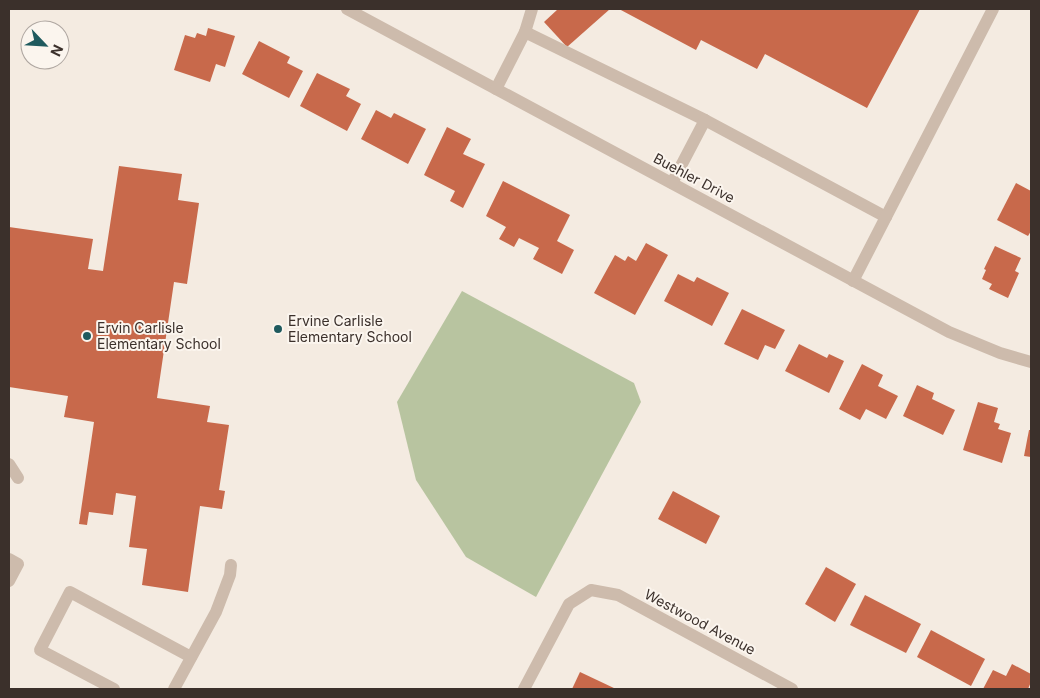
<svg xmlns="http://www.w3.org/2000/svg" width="1040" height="698" font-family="Inter,sans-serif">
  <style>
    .green { fill: #b8c4a0 }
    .building { fill: #c8694b }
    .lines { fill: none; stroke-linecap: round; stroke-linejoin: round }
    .minor { stroke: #cdbbac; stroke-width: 12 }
    .poi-dot { fill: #1f5a5e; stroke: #fbf5ee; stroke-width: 2 }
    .labels { text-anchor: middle; stroke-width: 4; stroke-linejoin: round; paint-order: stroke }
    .street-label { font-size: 14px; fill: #3b302b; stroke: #fbf5ee }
    .poi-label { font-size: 14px; fill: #3b302b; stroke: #fbf5ee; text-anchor: start }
  </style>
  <rect width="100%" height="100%" fill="#f4ebe1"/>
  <path class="green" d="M462,291L634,383L641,402L536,597L466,557L416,480L397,402Z"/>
  <g class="building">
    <path d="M558,9H610L567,47L544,22Z"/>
    <path d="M619,9H920L867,108L765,54L757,69L701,40L696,50Z"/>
    <path d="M208,28L235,36L225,67L216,64L210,82L174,70L185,35L195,38L197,33L206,36Z"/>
    <path d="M259,41L290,57L287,63L303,71L289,98L242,74Z"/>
    <path d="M317,73L350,89L346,96L361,104L347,131L300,106Z"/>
    <path d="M376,110L391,118L394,113L426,129L408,164L361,139Z"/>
    <path d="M447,127L471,139L463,154L485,164L463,208L450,201L455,191L424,175Z"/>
    <path d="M119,166L182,174L178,200L199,203L187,284L174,282L157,398L210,406L207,422L229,425L219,490L225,491L222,509L200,506L188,592L142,585L147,549L129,547L136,496L116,493L113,515L89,512L87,525L79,524L94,422L64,417L68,396L9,387V227L93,239L88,269L103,271Z"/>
    <path d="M503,181L570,215L557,241L574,250L562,274L533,259L539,248L519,238L514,247L499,239L506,227L486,216Z"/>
    <path d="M1016,183L1031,191V231L1028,236L997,220Z"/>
    <path d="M646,243L668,255L635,315L594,293L615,255L625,261L628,256L636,261Z"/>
    <path d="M995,246L1021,258L1015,271L1019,273L1008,298L989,289L992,284L982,279L986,270L984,269Z"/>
    <path d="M678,274L694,282L697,277L729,293L712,326L664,301Z"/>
    <path d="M742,309L785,330L775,349L765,345L758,360L724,344Z"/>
    <path d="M799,344L827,358L829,354L844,361L829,393L785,371Z"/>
    <path d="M862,364L883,375L878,386L898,396L886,419L866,409L860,420L839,409Z"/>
    <path d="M917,385L934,393L932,399L955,410L943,435L903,416Z"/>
    <path d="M978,402L998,408L994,422L1000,424L998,429L1011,433L1002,463L963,450Z"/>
    <path d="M1029,430H1031V457L1024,456Z"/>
    <path d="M673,491L720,516L706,544L658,519Z"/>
    <path d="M826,567L856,584L835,622L805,604Z"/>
    <path d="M865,595L921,624L906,653L850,625Z"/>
    <path d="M931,630L985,659L971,686L917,657Z"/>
    <path d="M1012,664L1031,674V682L1028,689H983L993,670L1006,676Z"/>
    <path d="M580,672L616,689H572Z"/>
  </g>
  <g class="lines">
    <g class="minor">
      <path d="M347,9L949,332L1000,353L1031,362"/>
      <path d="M525,32L532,9"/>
      <path d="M496,89L525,32L705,120"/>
      <path d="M672,183L705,120L886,217"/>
      <path d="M853,281L993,9"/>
      <path d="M9,464L18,478"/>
      <path d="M9,559L18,564L9,581"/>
      <path d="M114,689L40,650L70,592L191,657"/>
      <path d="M174,689L216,612L230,575L231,565"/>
      <path d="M524,689L569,604L591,590L618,595L792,689"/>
    </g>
  </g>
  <g class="poi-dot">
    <circle cx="278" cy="329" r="5"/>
    <circle cx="87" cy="336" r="5"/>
  </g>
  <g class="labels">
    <g class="street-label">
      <text transform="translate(694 178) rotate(28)" y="5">Buehler Drive</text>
      <text transform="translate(700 622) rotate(28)" y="5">Westwood Avenue</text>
    </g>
    <g class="poi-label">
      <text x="288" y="326">Ervine Carlisle<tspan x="288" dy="16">Elementary School</tspan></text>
      <text x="97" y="333">Ervin Carlisle<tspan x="97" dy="16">Elementary School</tspan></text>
    </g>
  </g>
  <rect width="1040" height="698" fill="none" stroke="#3b302b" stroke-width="20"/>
  <g transform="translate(45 45) rotate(115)"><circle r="24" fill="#fbf5ee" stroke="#aea6a0"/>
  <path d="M0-4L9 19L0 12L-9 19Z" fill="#1f5a5e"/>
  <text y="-8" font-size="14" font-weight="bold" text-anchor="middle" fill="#3b302b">N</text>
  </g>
</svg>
